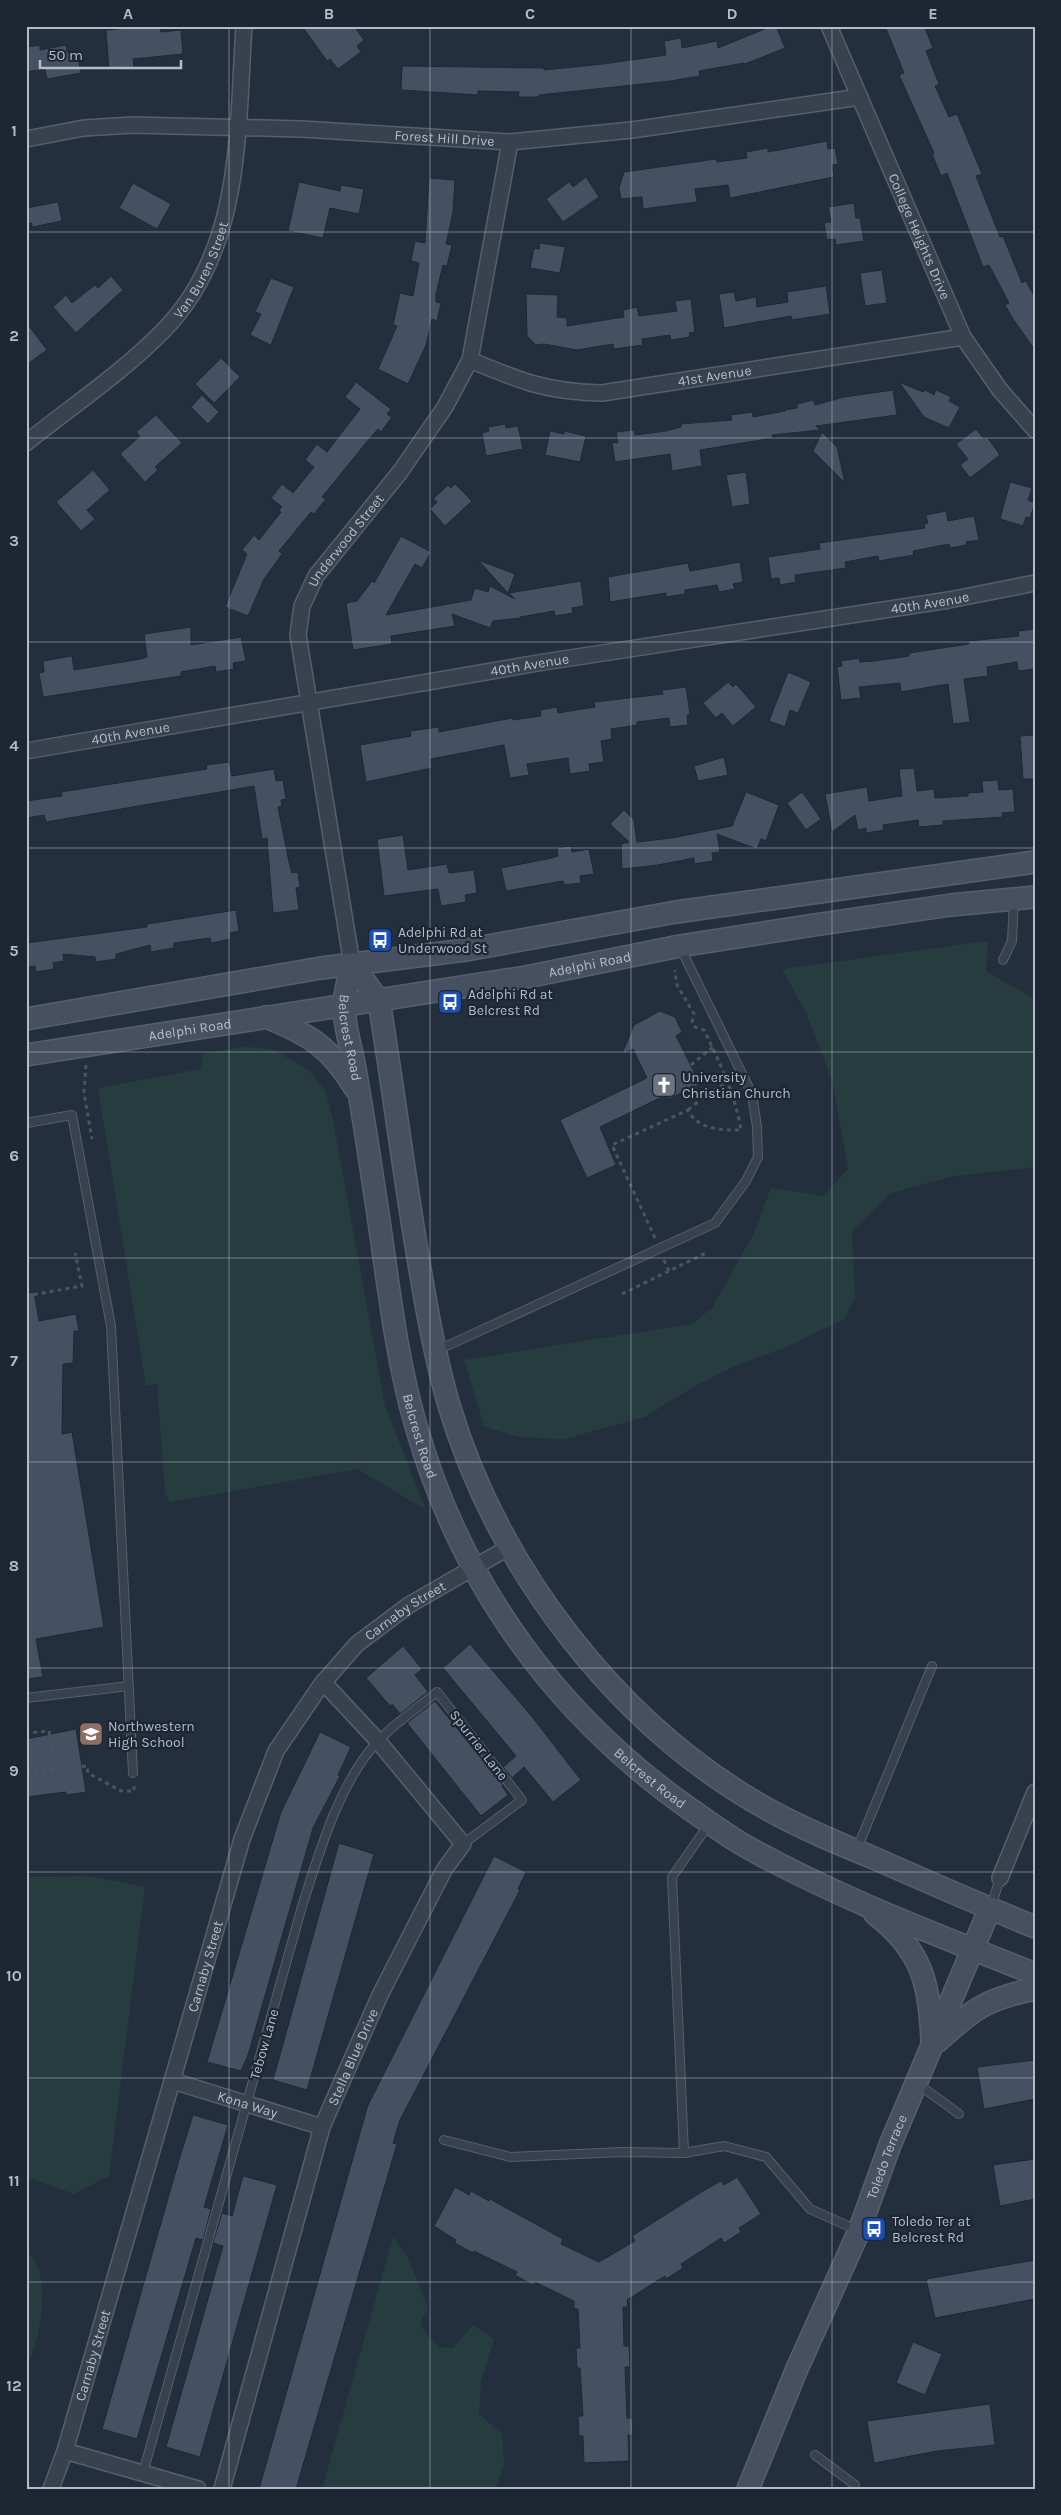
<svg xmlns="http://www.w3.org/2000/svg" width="1061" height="2515" font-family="Karla,sans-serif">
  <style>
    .green { fill: #263c3f }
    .building { fill: #455162; stroke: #1f2835 }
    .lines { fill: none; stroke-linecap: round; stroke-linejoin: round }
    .lane-casing { stroke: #565f6c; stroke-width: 10 }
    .street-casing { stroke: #565f6c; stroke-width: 18 }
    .secondary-casing { stroke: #565f6c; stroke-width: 24 }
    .path { stroke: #44595c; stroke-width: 3; stroke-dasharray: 4 4; stroke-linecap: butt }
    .lane { stroke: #38414e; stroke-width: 8 }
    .street { stroke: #38414e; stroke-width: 15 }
    .secondary { stroke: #465061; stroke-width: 21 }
    .grid { fill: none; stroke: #b4bcc9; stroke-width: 1; stroke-opacity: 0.55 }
    .labels { text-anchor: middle; stroke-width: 4.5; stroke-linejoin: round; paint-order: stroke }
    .street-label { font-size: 14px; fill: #b4bcc9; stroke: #1d2633 }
    .poi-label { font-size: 14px; fill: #b4bcc9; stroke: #1d2633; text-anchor: start }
    .neatline { fill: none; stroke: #b4bcc9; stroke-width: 2 }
    .grid-label { font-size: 16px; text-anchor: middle; font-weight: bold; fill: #b4bcc9 }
  </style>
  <rect width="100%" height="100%" fill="#242f3e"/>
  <g class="green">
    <path d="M988,941L986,971L1035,999V1167L955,1176L891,1193L852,1231L855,1297L844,1319L789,1346L730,1368L690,1389L645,1417L564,1439L517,1437L484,1426L464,1360L692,1324L712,1308L754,1233L771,1188L823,1196L848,1169L833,1083L806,1013L782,969Z"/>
    <path d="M246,1047L272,1049L309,1070L325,1090L333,1120L385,1406L426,1510L358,1469L170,1502L165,1492L157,1384L146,1386L98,1088L201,1069L203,1053Z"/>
    <path d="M88,1876L145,1887L109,2176L74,2194L26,2177V1877Z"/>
    <path d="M393,2237L408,2257L428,2309L420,2322L424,2331L439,2347L453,2348L473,2325L494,2339L481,2382L479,2414L502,2434L504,2464L496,2489H322Z"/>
    <path d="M26,2247C30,2255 37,2263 39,2272C47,2292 39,2349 26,2366Z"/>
  </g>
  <g class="building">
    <path d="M148,26H160L161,32L181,30L183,54L133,59L134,68L109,70L106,30Z"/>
    <path d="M302,26H354L364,40L357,46L361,52L338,69L330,59L327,61Z"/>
    <path d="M772,26H776L785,48L745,64L744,63L699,71L700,76L671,81L539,95V97H518L519,92L478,91V95L401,90L402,66L544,68V70L603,64L666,55L664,41L681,38L682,48L717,41L718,48Z"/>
    <path d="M885,26H924L933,48L926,51L939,84L935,86L949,117L957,114L982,174L976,176L1000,237L1003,236L1022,283L1026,281L1035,298V350L1013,319L1005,305L1009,303L989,265L983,267L947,173L941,176L932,154L934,153L899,75L904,73Z"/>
    <path d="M40,45V50L66,45L67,52L77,51L81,73L47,79L45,69L26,72V47Z"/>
    <path d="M827,141L828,149L835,148L838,164L832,165L834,177L730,198L728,185L695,189L697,202L643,209L642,197L621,199L619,188L624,172L716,159L717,162L747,158L746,152L768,148V152Z"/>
    <path d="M586,177L599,197L563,222L546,199L569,182L573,187Z"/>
    <path d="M429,178L455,180L453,212L446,244L452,245L447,266L443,265L436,294V302L441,303L437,321L432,319L426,345L408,384L378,369L397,326L393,325L400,293L413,296L419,263L411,261L415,241L425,243Z"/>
    <path d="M299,182L340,191L341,185L364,189L359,214L330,208L323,238L288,231Z"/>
    <path d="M133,183L171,204L157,229L119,208Z"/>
    <path d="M58,202L62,221L32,227V223L26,224V208Z"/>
    <path d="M854,203L856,218H860L864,241L836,245L835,239L827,240L824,223L831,222L828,207Z"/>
    <path d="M540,243L565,247L560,273L530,268L534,248L539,249Z"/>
    <path d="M882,270L887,303L865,306L860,273Z"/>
    <path d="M111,276L123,290L76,333L53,307L66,295L72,303L95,285L98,288Z"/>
    <path d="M271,278L294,287L271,345L250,335L261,314L255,312Z"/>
    <path d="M826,286L830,314L792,320L791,316L724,328L719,294L734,292L736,301L756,297L757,307L788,302L787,292Z"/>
    <path d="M526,294L558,295L557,317L567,318V326L624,317L623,310L637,307L639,316L677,311L675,301L691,299L695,332L689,333L690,337L671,340L670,335L642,339L643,345L614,349L613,344L577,350L544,344L536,345L527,336Z"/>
    <path d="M26,322L47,350L26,365Z"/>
    <path d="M221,358L240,377L214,403L195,384Z"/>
    <path d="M356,382L391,409L387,414L392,417L381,432L378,429L370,438L322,497L326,499L314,514L311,512L279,551L282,554L264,579L248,616L225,607L247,554L242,550L254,535L259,540L281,512L279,510L282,507L271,498L282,484L293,493L314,467L305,460L317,444L327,452L360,409L345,397Z"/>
    <path d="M899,382L923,392L925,390L934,395L936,390L951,397L949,401L960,407L949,428L924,417Z"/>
    <path d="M893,390L897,415L816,426L820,430L772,435L773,438L700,450L702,466L672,471L670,454L615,462L612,442L618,443L616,432L634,430L635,435L666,431L681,427V424L732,420L731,415L752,412L753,417L785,411V410L797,408V404L813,400L815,405L844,397Z"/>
    <path d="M202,395L219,412L208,424L191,407Z"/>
    <path d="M156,415L182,443L155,467L158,470L145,482L120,454L140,436L136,432Z"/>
    <path d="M505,424L506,428L518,426L523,449L486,456L482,433L489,431L488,427Z"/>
    <path d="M976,429L984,439L987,437L1000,455L970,478L960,465L968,459L956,444Z"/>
    <path d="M550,431L564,434V431L586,436L580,462L545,455Z"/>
    <path d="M822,432L837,447L845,483L813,451Z"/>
    <path d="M93,470L110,490L87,510L95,519L81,531L56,502Z"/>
    <path d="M746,472L750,504L732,507L726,475Z"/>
    <path d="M1010,482L1032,488L1028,500L1035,503L1030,518L1026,517L1023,526L1000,519Z"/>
    <path d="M455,484L472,501L445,526L430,509L437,502L433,499L448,485L451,488Z"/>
    <path d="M946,511L948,521L974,516L979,540L966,542L967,545L950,548L949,544L913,551L914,555L879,561L878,556L845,562L846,568L795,575L796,582L780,585L779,578L771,579L768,557L820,549L819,543L925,528L924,524L928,523L926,515Z"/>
    <path d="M401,536L431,552L422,568L415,564L386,615L471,600L475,588L488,592L490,586L515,599L509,593L581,581L584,606L572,608L573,613L555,616L554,611L520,617L521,618L493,621L490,628L452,614L455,626L391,636L392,644L353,650L346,603L357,601L372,581L374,583Z"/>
    <path d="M478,560L515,574L508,593Z"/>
    <path d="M740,562L743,582L733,584L735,589L719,592L717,585L685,590V594L666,597V593L610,602L608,577L688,563L690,571Z"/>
    <path d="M191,627V645L241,637L246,661L233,663L234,669L216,672L215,666L181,672V676L43,697L39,673L44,672L43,661L72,656L74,670L141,659L147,657L144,634Z"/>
    <path d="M1035,629V669L1018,671L1017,662L987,667L988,676L964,679L970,722L953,724L948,684L901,692L900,683L859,687L861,698L841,700L837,667L842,666L841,661L859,658L860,662L874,661L909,656V653L969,644L968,641L1019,636L1018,631Z"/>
    <path d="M788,672L811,682L798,713L790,710L785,727L769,721Z"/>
    <path d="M728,682L733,687L736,684L756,707L733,726L722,713L716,718L703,703Z"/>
    <path d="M686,687L690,714L687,715L688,725L670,727L669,718L637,722V725L611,729L612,739L601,741L604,762L589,764L590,771L570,774L568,758L527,764L529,775L510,778L504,745L431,759L432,768L366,782L360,745L411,736L410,731L439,727V732L512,718L513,720L541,716L540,710L557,707L558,713L595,707L594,702L663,694L662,690Z"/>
    <path d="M1035,735V779H1023L1020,736Z"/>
    <path d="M724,757L728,775L698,781L694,766Z"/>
    <path d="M229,762L232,776L274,769L276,781L283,780L286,799L281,800L282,806L278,807L290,867L292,873L298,872L300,887L296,888L299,910L273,913L267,838L262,839L254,786L46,822L44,815L26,818V801L62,796L61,792L207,769L206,765Z"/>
    <path d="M914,768L917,791L934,789L935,798L968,796V793L983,792L982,781L998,780L999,790L1013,789L1015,812L1002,813L1003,817L943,821V825L919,827L918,820L883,825L884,830L866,833V828L858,830L855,815L832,832L825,794L867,787L869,801L902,796L899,769Z"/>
    <path d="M746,792L779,805L766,841L761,839L757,849L717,834L720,852L712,853L713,861L694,864V858L658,865L622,869L621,844L629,842L610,824L624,810L634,820L637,842L672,838L732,826Z"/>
    <path d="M802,792L821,819L806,830L787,803Z"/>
    <path d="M403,835L408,870L447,864L449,873L474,870L477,893L465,895L466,902L441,906L438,889L384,896L377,839Z"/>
    <path d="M571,846L572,852L589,849L594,874L580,876L581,883L564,885L563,881L506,891L501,868L552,858L558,856L557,848Z"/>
    <path d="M236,910L239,931L230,933L231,939L211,943L210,938L174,943V948L151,952L150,945L116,954V959L96,962L95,957L63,954L64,961L53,963L54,969L36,972L35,966L28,967L26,943L147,927V924Z"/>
    <path d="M660,1011L675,1017L682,1032L676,1036L700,1084L669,1099L666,1095L600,1127L616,1165L587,1178L560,1120L647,1078L633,1049L622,1054L634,1025Z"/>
    <path d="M34,1292L39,1321L76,1314L79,1331H74L73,1363L63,1364L62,1434L72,1432L104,1627L36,1639L43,1677L26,1679V1293Z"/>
    <path d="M470,1644L533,1718L581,1780L553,1802L524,1767L512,1778L503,1767L516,1756L443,1668Z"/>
    <path d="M403,1646L422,1669L415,1675L428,1692L400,1714L392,1704L390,1706L366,1678Z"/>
    <path d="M435,1701L503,1785L502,1786L508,1795L481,1816L407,1723Z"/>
    <path d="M76,1729L86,1792L66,1795V1792L26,1797V1739Z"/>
    <path d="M320,1732L351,1747L338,1775L340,1776L313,1828L248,2055L241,2071L207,2062L281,1812Z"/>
    <path d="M339,1843L374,1854L307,2090L273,2080Z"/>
    <path d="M494,1856L526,1872L518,1889L520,1890L400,2120L393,2143L397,2144L296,2489H259L368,2105Z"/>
    <path d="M1035,2060V2099L984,2109L977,2067Z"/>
    <path d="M193,2115L228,2125L204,2207L211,2209L203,2240L196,2238L137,2439L102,2429L179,2160Z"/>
    <path d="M1035,2159V2199L1000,2206L993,2165Z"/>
    <path d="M243,2176L277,2185L200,2457L166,2447L223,2246L213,2243L222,2213L232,2216Z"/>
    <path d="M737,2177L761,2214L739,2228L741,2232L724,2243L721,2238L681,2264L683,2268L666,2279L665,2276L627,2300L628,2307H623L624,2346H629L630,2367H625L627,2418H632L633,2435H628L629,2461L584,2463L583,2436H579L578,2416H583L580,2368H577L576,2348H580L578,2309H574V2301L535,2282L533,2285L515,2275L517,2272L474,2251L473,2253L455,2243L456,2240L434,2226L455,2187L469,2195L471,2191L489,2201L490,2199L563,2239L561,2244L599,2262L635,2241L632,2236L703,2191L721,2181L724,2185Z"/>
    <path d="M1035,2260V2299L935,2318L926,2279Z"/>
    <path d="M913,2342L942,2354L925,2395L896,2383Z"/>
    <path d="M990,2404L995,2445L937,2451L874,2463L867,2421Z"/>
  </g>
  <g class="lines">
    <defs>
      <g id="lane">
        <path d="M1003,960L1012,941L1014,900"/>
        <path d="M26,1123L72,1115L111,1326L133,1773"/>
        <path d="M437,1348L449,1345L715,1223L746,1181L758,1157L757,1127L752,1094L680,947"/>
        <path d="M26,1698L129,1686"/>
        <path d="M857,1849L932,1666"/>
        <path d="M991,1907L1000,1878"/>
        <path d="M918,2084L959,2114"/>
        <path d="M444,2140L510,2157L623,2152L684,2153L724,2146L766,2157L810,2209L857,2230"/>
        <path d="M684,2153L672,1877L709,1824"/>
        <path d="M815,2455L855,2485"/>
        <path d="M143,2473L301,1910C318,1856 339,1782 378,1741C396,1722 418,1708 437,1692L522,1800L463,1844"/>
      </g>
      <g id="street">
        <path id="s1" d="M829,26L963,337L1000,390L1035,430"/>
        <path id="s2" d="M26,139L84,128L133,125L302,129L510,142L632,130L860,97"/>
        <path id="s3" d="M470,360C520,381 547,392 602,393L963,337"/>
        <path id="s4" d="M26,443C72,406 123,372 164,330C243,249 237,131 244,26"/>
        <path id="s5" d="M26,751L544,662L949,600L1035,583"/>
        <path id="s6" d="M352,964L298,635L302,606L316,576L400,472L445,407L470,360L510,142"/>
        <path d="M1000,1878L1035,1792"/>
        <path id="s7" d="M173,2081L322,2127"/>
        <path d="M65,2451L198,2489"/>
        <path id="s8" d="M51,2489L65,2451L242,1839L276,1751L321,1685L357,1644L409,1605L511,1546"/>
        <path id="s9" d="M222,2489L322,2127L380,1995L444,1870L463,1844L378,1741L323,1682"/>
      </g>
      <g id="secondary">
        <path id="s10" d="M352,964C349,977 345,991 344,1004C343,1022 352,1050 355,1069C365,1125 373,1180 381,1235C390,1299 398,1364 416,1426C462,1587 559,1719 697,1814C713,1825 729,1837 747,1847C838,1898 938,1935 1035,1974"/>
        <path d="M352,964L379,1001C392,1080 402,1160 415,1239C424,1294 433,1349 448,1402C497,1568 617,1726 769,1810C803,1829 840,1844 876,1859C928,1882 981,1905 1035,1927"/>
        <path d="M266,1017C310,1035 329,1046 355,1088"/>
        <path d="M26,1019L321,968L466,950L676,912L1035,862"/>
        <path id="s11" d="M26,1055L526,977L680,946L814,925L951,905L1035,897"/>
        <path d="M875,1914C922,1950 930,1984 932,2041"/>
        <path d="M937,2042C973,2009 986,1999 1035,1989"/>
        <path id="s12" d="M748,2489L796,2371L859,2231L890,2145L990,1908"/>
      </g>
    </defs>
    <use href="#lane" class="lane-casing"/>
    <use href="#street" class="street-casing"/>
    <use href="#secondary" class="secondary-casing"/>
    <g class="path">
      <path d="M86,1065L84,1093L92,1139"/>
      <path d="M691,1065L713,1047"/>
      <path d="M688,1110C701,1099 713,1090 728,1082"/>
      <path d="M655,1238L612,1145L688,1110C698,1130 721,1130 741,1130C735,1094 720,1063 704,1030L695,1027L692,1022L694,1014L677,985L675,970"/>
      <path d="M664,1260L669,1271"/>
      <path d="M622,1294L706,1253"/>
      <path d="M26,1296L82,1286L75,1253"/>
      <path d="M26,1731L28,1733L49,1731L55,1769"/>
      <path d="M26,1772L87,1766L88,1773L121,1791H134V1784"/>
    </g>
    <use href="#lane" class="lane"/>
    <use href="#street" class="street"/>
    <use href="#secondary" class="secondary"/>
  </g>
  <path class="grid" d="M229,26V2489M430,26V2489M631,26V2489M832,26V2489M26,232H1035M26,438H1035M26,642H1035M26,848H1035M26,1052H1035M26,1258H1035M26,1462H1035M26,1668H1035M26,1872H1035M26,2078H1035M26,2282H1035"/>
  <defs>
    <symbol id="bus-square" viewBox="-11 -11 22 22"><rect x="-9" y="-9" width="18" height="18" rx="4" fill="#1a4fb4" stroke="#1d2633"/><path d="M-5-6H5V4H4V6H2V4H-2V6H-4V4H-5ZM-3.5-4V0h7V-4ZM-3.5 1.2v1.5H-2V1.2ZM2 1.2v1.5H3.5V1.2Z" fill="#fff"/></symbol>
    <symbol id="church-square" viewBox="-11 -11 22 22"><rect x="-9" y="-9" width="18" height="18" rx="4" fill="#6b7280" stroke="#1d2633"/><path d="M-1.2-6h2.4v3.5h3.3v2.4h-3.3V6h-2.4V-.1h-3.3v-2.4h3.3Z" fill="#fff"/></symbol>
    <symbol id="school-square" viewBox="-11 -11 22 22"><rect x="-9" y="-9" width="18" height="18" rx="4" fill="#8d6e63" stroke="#1d2633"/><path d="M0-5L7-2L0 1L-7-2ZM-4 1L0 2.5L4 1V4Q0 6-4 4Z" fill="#fff"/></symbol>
  </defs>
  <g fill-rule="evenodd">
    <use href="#bus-square" x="366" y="926" width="28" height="28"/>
    <use href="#bus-square" x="436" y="988" width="28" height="28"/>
    <use href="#church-square" x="650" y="1071" width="28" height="28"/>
    <use href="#school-square" x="77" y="1720" width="28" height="28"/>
    <use href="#bus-square" x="860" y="2215" width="28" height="28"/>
  </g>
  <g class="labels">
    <g class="street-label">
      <text dy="5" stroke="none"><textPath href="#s2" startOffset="420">Forest Hill Drive</textPath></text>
      <text dy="5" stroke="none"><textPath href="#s1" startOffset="229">College Heights Drive</textPath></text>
      <text dy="5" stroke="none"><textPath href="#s4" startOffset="250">Van Buren Street</textPath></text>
      <text dy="5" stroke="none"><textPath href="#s3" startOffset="251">41st Avenue</textPath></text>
      <text dy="5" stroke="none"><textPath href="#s6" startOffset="442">Underwood Street</textPath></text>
      <text dy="5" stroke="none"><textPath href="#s5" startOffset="916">40th Avenue</textPath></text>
      <text dy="5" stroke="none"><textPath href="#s5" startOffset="511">40th Avenue</textPath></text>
      <text dy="5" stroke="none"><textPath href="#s5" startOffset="106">40th Avenue</textPath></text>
      <text dy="5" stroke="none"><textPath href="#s11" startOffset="571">Adelphi Road</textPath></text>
      <text dy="5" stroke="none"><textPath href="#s11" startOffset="166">Adelphi Road</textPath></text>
      <text dy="5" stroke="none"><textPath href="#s10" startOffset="75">Belcrest Road</textPath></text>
      <text dy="5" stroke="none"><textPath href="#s10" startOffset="480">Belcrest Road</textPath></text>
      <text dy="5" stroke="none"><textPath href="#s8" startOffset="965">Carnaby Street</textPath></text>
      <text transform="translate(479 1745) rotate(52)" y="5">Spurrier Lane</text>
      <text dy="5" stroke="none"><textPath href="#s10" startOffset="899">Belcrest Road</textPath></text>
      <text dy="5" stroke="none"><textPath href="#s8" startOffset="545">Carnaby Street</textPath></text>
      <text transform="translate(264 2044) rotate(-74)" y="5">Tebow Lane</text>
      <text dy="5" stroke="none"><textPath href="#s9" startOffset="452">Stella Blue Drive</textPath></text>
      <text dy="5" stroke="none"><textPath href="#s7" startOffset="78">Kona Way</textPath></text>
      <text dy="5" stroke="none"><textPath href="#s12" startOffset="360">Toledo Terrace</textPath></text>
      <text dy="5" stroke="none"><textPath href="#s8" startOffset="140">Carnaby Street</textPath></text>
    </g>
    <g class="poi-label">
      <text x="398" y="937">Adelphi Rd at<tspan x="398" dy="16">Underwood St</tspan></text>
      <text x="468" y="999">Adelphi Rd at<tspan x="468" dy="16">Belcrest Rd</tspan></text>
      <text x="682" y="1082">University<tspan x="682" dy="16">Christian Church</tspan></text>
      <text x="108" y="1731">Northwestern<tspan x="108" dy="16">High School</tspan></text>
      <text x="892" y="2226">Toledo Ter at<tspan x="892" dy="16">Belcrest Rd</tspan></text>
    </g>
  </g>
  <rect width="1061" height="2515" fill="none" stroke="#1d2633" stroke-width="55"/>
  <path d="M40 60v8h141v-8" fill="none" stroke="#b4bcc9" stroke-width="2.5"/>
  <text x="48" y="60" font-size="15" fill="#b4bcc9" stroke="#1d2633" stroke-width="4" paint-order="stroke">50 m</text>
  <rect x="28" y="28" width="1006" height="2460" class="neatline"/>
  <g class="grid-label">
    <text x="128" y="19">A</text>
    <text x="329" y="19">B</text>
    <text x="530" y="19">C</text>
    <text x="732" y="19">D</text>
    <text x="933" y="19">E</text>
    <text x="14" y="136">1</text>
    <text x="14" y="341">2</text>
    <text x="14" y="546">3</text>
    <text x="14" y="751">4</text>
    <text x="14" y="956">5</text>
    <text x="14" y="1161">6</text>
    <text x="14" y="1366">7</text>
    <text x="14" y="1571">8</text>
    <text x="14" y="1776">9</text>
    <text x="14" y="1981">10</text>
    <text x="14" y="2186">11</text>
    <text x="14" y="2391">12</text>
  </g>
</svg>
